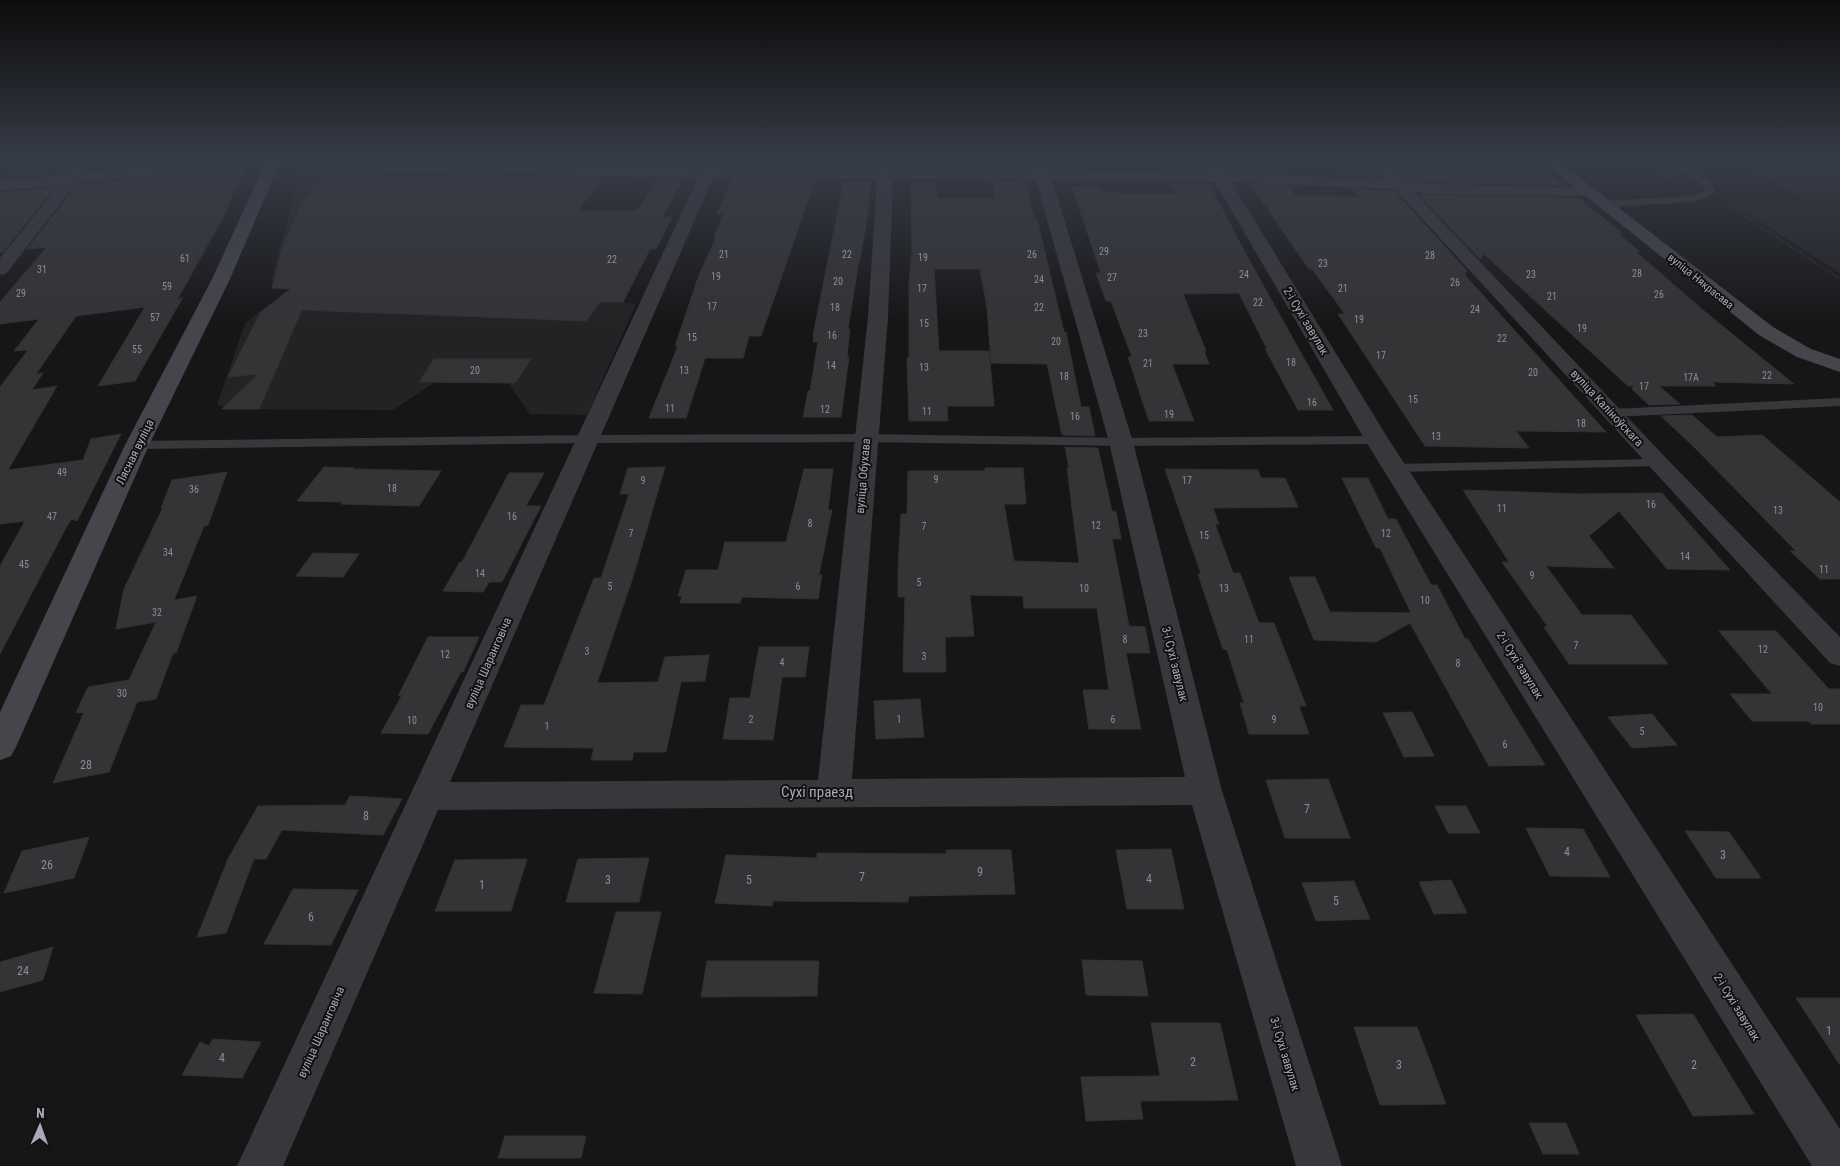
<svg xmlns="http://www.w3.org/2000/svg" width="1840" height="1166" font-family="'Roboto Condensed',sans-serif">
  <style>
    .built { fill: #232224 }
    .green { fill: #222a27 }
    .lines { fill: none; stroke-linecap: round; stroke-linejoin: round }
    .stream { stroke: #2d2d3a; stroke-width: 5 }
    .building { fill: #343336; stroke: #323033 }
    .path { stroke: #3f3d43; stroke-width: 2; stroke-dasharray: 1 2.5; stroke-linecap: butt }
    .lane { fill: #39373c; fill-rule: evenodd }
    .street { fill: #39373c; fill-rule: evenodd }
    .secondary { fill: #47454c; fill-rule: evenodd }
    .labels { text-anchor: middle; stroke-width: 4; stroke-linejoin: round; paint-order: stroke }
    .number-label { font-size: 10px; fill: #8e8c96 }
    .far-street-label { font-size: 11px; fill: #aca9b6; stroke: #121112 }
    .street-label { font-size: 12px; fill: #aca9b6; stroke: #121112 }
    .near-number-label { font-size: 12px; fill: #8e8c96 }
    .near-street-label { font-size: 15px; fill: #aca9b6; stroke: #121112 }
  </style>
  <rect width="100%" height="100%" fill="#171617"/>
  <g class="built">
    <path d="M1656,160H1840V273L1728,201L1806,202L1764,175L1749,166L1662,164Z"/>
    <path d="M304,166L384,169L362,189L441,210L596,211L593,216L672,217L656,249H649L623,302L636,304L587,415L530,414L508,383L435,382L393,410L222,409L224,406L217,405L245,323L289,289L273,288L272,277L294,196Z"/>
  </g>
  <path class="green" d="M1810,160H1840V177Z"/>
  <g class="lines">
    <path class="stream" d="M1646,160L1668,176"/>
  </g>
  <g class="building">
    <path d="M111,160H205L105,169Z"/>
    <path d="M464,160H617L613,165L462,162Z"/>
    <path d="M669,160H694L690,167L664,166Z"/>
    <path d="M741,160H822L820,168L738,167Z"/>
    <path d="M848,160H872L871,168H847Z"/>
    <path d="M990,160H1021L1023,169H992Z"/>
    <path d="M1160,160H1196L1202,170H1164Z"/>
    <path d="M1234,160H1268L1278,173L1242,172Z"/>
    <path d="M1329,160H1367L1382,178L1343,176Z"/>
    <path d="M1386,160H1428L1436,167H1534L1537,169H1542L1562,185L1430,182L1405,179Z"/>
    <path d="M53,164L43,175L9,178L19,167Z"/>
    <path d="M245,168L227,207H229L177,300L183,297L135,381L98,386L145,307L76,316L36,374L43,373L32,390L57,386L8,470L83,460L91,439L121,434L77,521L72,519L68,524L0,654V566L25,521L0,524V387L28,350L14,351L39,319L0,324V302L47,247L27,249L77,185Z"/>
    <path d="M338,171L374,173L371,175L447,177L450,175L603,178L577,211H637L657,179L683,180L662,217H672L656,249H650L623,302H600L586,321L302,310L259,409H222L258,374L228,377L260,313L291,289L272,288L283,246L303,199Z"/>
    <path d="M732,180H815L761,336H749L743,358H705L686,418H649L678,346H675L699,275L716,238H714L723,214H717Z"/>
    <path d="M844,181H870L868,214L860,260H859L848,329H850L847,356H849L841,417H803L808,391H810L818,342H813L814,335H813Z"/>
    <path d="M993,182H1026L1034,219H1037L1064,332H1066L1081,407H1089L1095,436L1062,435L1047,364L991,363L987,307L980,269H934L939,351H989L994,406H947L948,421H909L907,358H909V282L912,251L911,183H936L937,198H995Z"/>
    <path d="M1171,183L1209,184L1253,267L1333,410H1298L1265,349H1267L1239,293L1183,294L1206,351H1204L1209,364H1172L1194,421H1149L1128,357H1132L1111,301H1106L1096,273H1101L1072,187H1100L1103,193L1176,194Z"/>
    <path d="M1251,185L1288,186L1295,196L1360,197L1353,189L1394,191L1467,271L1464,274L1606,432L1516,431L1529,448L1425,446L1338,314H1345L1312,269H1309Z"/>
    <path d="M55,187L3,252H0V193Z"/>
    <path d="M1419,195L1578,198L1622,233H1618L1639,251H1635L1709,315L1794,384L1712,382L1716,386H1659L1680,404L1649,405L1632,389L1634,386H1628L1484,254L1480,259Z"/>
    <path d="M434,359H531L515,383L419,382Z"/>
    <path d="M1692,415L1717,437L1762,435L1840,502V579H1820L1790,551H1796L1694,447L1661,416Z"/>
    <path d="M1065,447L1098,448L1112,511L1116,512L1121,539H1112L1129,626L1145,627L1150,653H1126L1141,729H1089L1083,690H1109L1097,608H1024L1023,596L970,595L974,636L945,637L946,672H903L905,597H898V571L901,514H907L908,471H985V468H1023L1026,504H1004L1014,561L1079,563L1067,468H1069Z"/>
    <path d="M324,467L354,468L353,469L441,471L419,506L341,504L343,502L297,501Z"/>
    <path d="M665,467L633,577L597,683L658,682L665,657L709,655L705,681L681,682L666,752H634L632,760H591L594,748L504,747L521,705H544L594,578H601L629,494H620L628,468Z"/>
    <path d="M804,469H833L828,510H832L819,575H822L818,599L742,597L740,603H680L682,596H678L686,570H718L725,542H786Z"/>
    <path d="M1165,469L1258,470L1261,478H1285L1298,507L1213,508L1219,524H1215L1233,573H1240L1259,623H1274L1306,706H1299L1309,734H1249L1240,703H1244L1227,650L1223,649L1198,574H1201Z"/>
    <path d="M227,472L208,525L204,526L174,600L197,596L176,653H173L156,699L137,702L109,772L53,783L84,712L76,713L88,687L129,680L156,622L116,629L124,589L163,507L161,508L172,480Z"/>
    <path d="M509,473H544L526,506H541L502,582H489L483,592L443,591L460,562H462Z"/>
    <path d="M1342,478H1368L1388,519H1396L1431,585H1437L1465,639H1468L1545,765L1489,766L1410,623L1376,642L1314,640L1289,577H1315L1330,612L1411,613L1380,548H1376Z"/>
    <path d="M1463,490L1579,494L1662,493L1730,570L1667,569L1619,511L1589,536L1614,568L1546,566L1582,615H1631L1668,664H1569L1544,627H1548L1502,562H1509Z"/>
    <path d="M313,553L359,554L343,577L296,576Z"/>
    <path d="M1719,631H1776L1829,689H1840V724H1811L1808,721H1752L1730,694H1772Z"/>
    <path d="M428,637H479L463,672H461L428,734L381,733L402,695L398,696Z"/>
    <path d="M759,647H809L805,677H782L773,740L723,739L730,698H750Z"/>
    <path d="M920,699L924,737L876,739L874,701Z"/>
    <path d="M1412,712L1434,756L1404,757L1383,713Z"/>
    <path d="M1652,714L1677,745L1632,748L1608,717Z"/>
    <path d="M1328,779L1350,838H1285L1266,780Z"/>
    <path d="M350,796L402,799L383,835L282,830L266,859H254L226,933L197,937L228,859L258,806L345,805Z"/>
    <path d="M1435,806H1466L1480,833H1448Z"/>
    <path d="M1526,828L1583,829L1610,877L1550,876Z"/>
    <path d="M1685,831L1729,832L1761,878H1716Z"/>
    <path d="M89,837L74,878L4,893L22,851Z"/>
    <path d="M1171,849L1184,909H1127L1116,850Z"/>
    <path d="M946,850H1011L1015,894L909,896L908,902L773,901L772,906L715,903L726,855L817,858V853L946,854Z"/>
    <path d="M649,858L639,902H566L578,859Z"/>
    <path d="M527,859L511,911H435L455,860Z"/>
    <path d="M1451,880L1467,913L1434,914L1419,882Z"/>
    <path d="M1354,881L1370,919L1316,921L1302,883Z"/>
    <path d="M293,889L358,890L331,945L264,944Z"/>
    <path d="M616,912H661L642,994L594,993Z"/>
    <path d="M53,947L43,980L0,992V962Z"/>
    <path d="M1082,960L1142,961L1148,996L1086,995Z"/>
    <path d="M707,961H819L817,996L701,997Z"/>
    <path d="M1796,998H1840V1065Z"/>
    <path d="M1693,1014L1754,1114L1693,1116L1636,1015Z"/>
    <path d="M1151,1023H1220L1238,1100L1140,1101L1143,1119L1086,1121L1081,1077L1160,1076Z"/>
    <path d="M1354,1027H1417L1446,1104L1380,1105Z"/>
    <path d="M213,1039L261,1042L242,1078L182,1075L200,1042L209,1046Z"/>
    <path d="M1529,1123H1566L1579,1154H1543Z"/>
    <path d="M505,1136H586L581,1158H498Z"/>
  </g>
  <g class="lines">
    <path class="path" d="M1724,202L1840,279"/>
    <g class="lane">
      <path d="M1673,160H1681V163L1710,182L1715,192L1713,194L1694,202L1605,207L1600,204L1605,201L1692,196L1705,191L1703,185L1673,166Z"/>
      <path d="M1840,398V406L1612,417L1605,413L1612,409Z"/>
      <path d="M867,434L1121,438L1377,436L1384,440L1377,444L1121,446L867,442L589,443L137,449L130,445L137,441L589,435Z"/>
      <path d="M1658,459L1663,460L1665,463L1663,466L1395,472L1390,471L1388,468L1390,465L1395,464Z"/>
    </g>
    <g class="street">
      <path d="M222,160H272L270,163L265,164L76,183L6,274L0,275V258L59,185L0,191V181L67,175C72,168 75,166 83,168L85,171L84,173Z"/>
      <path d="M273,160L702,169L707,160H721L717,169L878,170L879,160H893V170L1034,171L1031,160H1045L1049,171L1210,172L1206,165L1208,162H1218L1225,173L1386,180L1369,160H1384L1404,181L1430,184L1594,188L1596,191L1594,194L1588,196L1430,194L1414,192L1666,458L1840,637V666L1830,663L1395,189L1231,182L1389,440L1840,1129V1166H1812L1365,440L1215,182L1052,180L1133,442L1222,791L1342,1166H1296L1192,805L438,810L283,1166H237L698,178L371,171L298,167L275,163ZM713,178L877,179L868,317L818,780L450,782ZM893,179L1036,180L1109,442L1185,777L852,779L888,317Z"/>
    </g>
    <g class="secondary">
      <path d="M267,160H281L230,279L149,445L16,747L11,756L0,760V712L125,445L212,279Z"/>
      <path d="M1541,160H1557L1773,327L1811,349L1840,359V372L1797,357L1759,335Z"/>
    </g>
  </g>
  <linearGradient id="sky" x2="0" y2="1"><stop stop-color="#0d0c0d"/><stop offset="0.5" stop-color="#363c47"/><stop offset="1" stop-color="#363c47" stop-opacity="0"/></linearGradient>
  <rect width="1840" height="323" fill="url(#sky)"/>
  <g class="labels">
    <g class="number-label">
      <text x="1104" y="255">29</text>
      <text x="724" y="258">21</text>
      <text x="847" y="258">22</text>
      <text x="1032" y="258">26</text>
      <text x="1430" y="259">28</text>
      <text x="923" y="261">19</text>
      <text x="185" y="262">61</text>
      <text x="612" y="263">22</text>
      <text x="1323" y="267">23</text>
      <text x="42" y="273">31</text>
      <text x="1637" y="277">28</text>
      <text x="1244" y="278">24</text>
      <text x="1531" y="278">23</text>
      <text x="716" y="280">19</text>
      <text x="1112" y="281">27</text>
      <text x="1039" y="283">24</text>
      <text x="838" y="285">20</text>
      <text x="1455" y="286">26</text>
      <text x="167" y="290">59</text>
      <text x="922" y="292">17</text>
      <text x="1343" y="292">21</text>
      <text x="21" y="297">29</text>
      <text x="1659" y="298">26</text>
      <text x="1552" y="300">21</text>
      <text x="1258" y="306">22</text>
      <text x="712" y="310">17</text>
      <text x="835" y="311">18</text>
      <text x="1039" y="311">22</text>
      <text x="1475" y="313">24</text>
      <text x="155" y="321">57</text>
      <text x="1359" y="323">19</text>
      <text x="924" y="327">15</text>
      <text x="1582" y="332">19</text>
      <text x="1143" y="337">23</text>
      <text x="832" y="339">16</text>
      <text x="692" y="341">15</text>
      <text x="1502" y="342">22</text>
      <text x="1056" y="345">20</text>
      <text x="137" y="353">55</text>
      <text x="1381" y="359">17</text>
      <text x="1291" y="366">18</text>
      <text x="1148" y="367">21</text>
      <text x="831" y="369">14</text>
      <text x="924" y="371">13</text>
      <text x="475" y="374">20</text>
      <text x="684" y="374">13</text>
      <text x="1533" y="376">20</text>
      <text x="1767" y="379">22</text>
      <text x="1064" y="380">18</text>
      <text x="1691" y="381">17А</text>
      <text x="1644" y="390">17</text>
      <text x="1413" y="403">15</text>
      <text x="1312" y="406">16</text>
      <text x="670" y="412">11</text>
      <text x="825" y="413">12</text>
      <text x="927" y="415">11</text>
      <text x="1169" y="418">19</text>
      <text x="1075" y="420">16</text>
      <text x="1581" y="427">18</text>
      <text x="1436" y="440">13</text>
      <text x="62" y="476">49</text>
      <text x="936" y="483">9</text>
      <text x="643" y="484">9</text>
      <text x="1187" y="484">17</text>
      <text x="392" y="492">18</text>
      <text x="194" y="493">36</text>
      <text x="1651" y="508">16</text>
      <text x="1502" y="512">11</text>
      <text x="1778" y="514">13</text>
      <text x="52" y="520">47</text>
      <text x="512" y="520">16</text>
      <text x="810" y="527">8</text>
      <text x="1096" y="529">12</text>
      <text x="924" y="530">7</text>
      <text x="631" y="537">7</text>
      <text x="1386" y="537">12</text>
      <text x="1204" y="539">15</text>
      <text x="168" y="556">34</text>
      <text x="1685" y="560">14</text>
      <text x="24" y="568">45</text>
      <text x="1824" y="573">11</text>
      <text x="480" y="577">14</text>
      <text x="1532" y="579">9</text>
      <text x="919" y="586">5</text>
      <text x="610" y="590">5</text>
      <text x="798" y="590">6</text>
      <text x="1084" y="592">10</text>
      <text x="1224" y="592">13</text>
      <text x="1425" y="604">10</text>
      <text x="157" y="616">32</text>
      <text x="1125" y="643">8</text>
      <text x="1249" y="643">11</text>
      <text x="1576" y="649">7</text>
      <text x="1763" y="653">12</text>
      <text x="587" y="655">3</text>
      <text x="445" y="658">12</text>
      <text x="924" y="660">3</text>
      <text x="782" y="666">4</text>
      <text x="1458" y="667">8</text>
      <text x="122" y="697">30</text>
      <text x="1818" y="711">10</text>
      <text x="751" y="723">2</text>
      <text x="899" y="723">1</text>
      <text x="1113" y="723">6</text>
      <text x="1274" y="723">9</text>
      <text x="412" y="724">10</text>
      <text x="547" y="730">1</text>
      <text x="1642" y="735">5</text>
      <text x="1505" y="748">6</text>
    </g>
    <g class="far-street-label">
      <text transform="translate(1701 281) rotate(39)" y="4">вуліца Някрасава</text>
    </g>
    <g class="street-label">
      <text transform="translate(1306 321) rotate(59)" y="4">2-і Сухі завулак</text>
      <text transform="translate(1607 408) rotate(47)" y="4">вуліца Каліноўскага</text>
      <text transform="translate(135 452) rotate(-64)" y="4">Лясная вуліца</text>
      <text transform="translate(863 476) rotate(-85)" y="4">вуліца Обухава</text>
      <text transform="translate(488 663) rotate(-66)" y="4">вуліца Шаранговіча</text>
      <text transform="translate(1175 664) rotate(76)" y="4">3-і Сухі завулак</text>
      <text transform="translate(1520 665) rotate(58)" y="4">2-і Сухі завулак</text>
      <text transform="translate(1737 1007) rotate(58)" y="4">2-і Сухі завулак</text>
      <text transform="translate(321 1032) rotate(-66)" y="4">вуліца Шаранговіча</text>
      <text transform="translate(1285 1054) rotate(73)" y="4">3-і Сухі завулак</text>
    </g>
    <g class="near-number-label">
      <text x="86" y="769">28</text>
      <text x="1307" y="813">7</text>
      <text x="366" y="820">8</text>
      <text x="1567" y="856">4</text>
      <text x="1723" y="859">3</text>
      <text x="47" y="869">26</text>
      <text x="980" y="876">9</text>
      <text x="862" y="881">7</text>
      <text x="1149" y="883">4</text>
      <text x="608" y="884">3</text>
      <text x="749" y="884">5</text>
      <text x="482" y="889">1</text>
      <text x="1336" y="905">5</text>
      <text x="311" y="921">6</text>
      <text x="23" y="975">24</text>
      <text x="1829" y="1035">1</text>
      <text x="222" y="1062">4</text>
      <text x="1193" y="1066">2</text>
      <text x="1399" y="1069">3</text>
      <text x="1694" y="1069">2</text>
    </g>
    <g class="near-street-label">
      <text x="817" y="797">Сухі праезд</text>
    </g>
  </g>
  <g transform="translate(40 1126) rotate(2)" stroke="#121112" stroke-width="4" paint-order="stroke">
  <path d="M0-4L9 19L0 12L-9 19Z" fill="#aca9b6"/>
  <text y="-8" font-size="14" font-weight="bold" text-anchor="middle" fill="#aca9b6">N</text>
  </g>
</svg>
